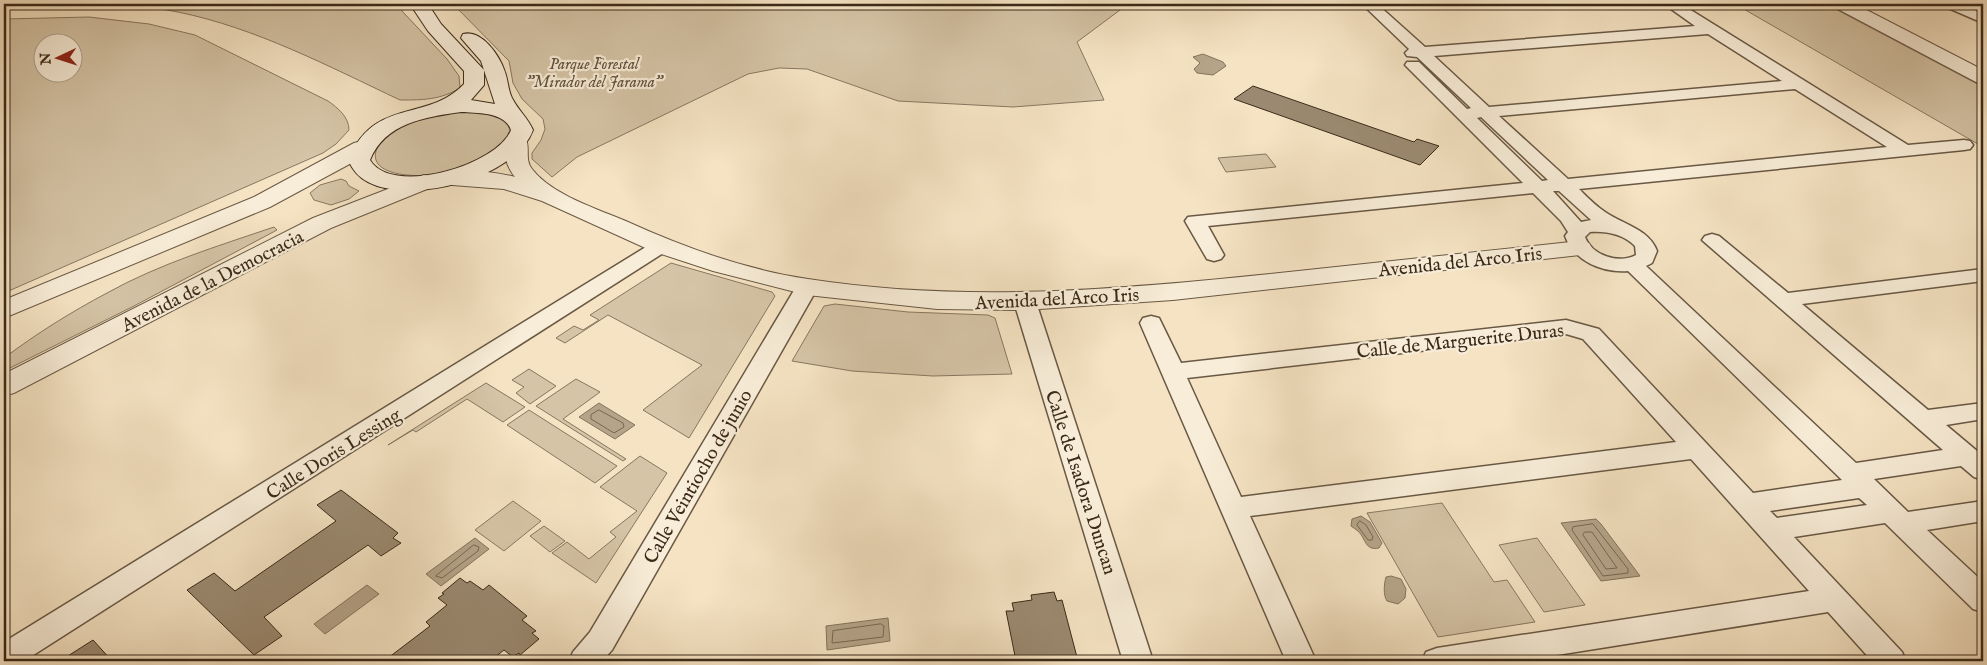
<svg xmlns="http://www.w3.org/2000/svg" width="1987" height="665" font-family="'IM FELL English',serif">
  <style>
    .green { fill: #d5c4a6; stroke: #887760; fill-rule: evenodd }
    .water { fill: #b5a489; stroke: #84735c }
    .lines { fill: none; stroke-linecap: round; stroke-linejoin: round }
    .shore { stroke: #786751; stroke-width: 1 }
    .building { fill: #9b8a71; stroke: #3a2a19 }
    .minor-casing { stroke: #695844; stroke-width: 3 }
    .tertiary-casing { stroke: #695844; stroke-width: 2 }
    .secondary-casing { stroke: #3a2a19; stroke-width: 2 }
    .minor { fill: #f8edd8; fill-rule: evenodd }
    .tertiary { fill: #f8edd8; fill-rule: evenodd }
    .secondary { fill: #f8edd8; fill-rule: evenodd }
    .labels { text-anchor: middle; stroke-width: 4.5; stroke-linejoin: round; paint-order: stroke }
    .far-park-label { font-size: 16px; font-style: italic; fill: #61503c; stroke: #f8edd8 }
    .street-label { font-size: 19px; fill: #3a2a19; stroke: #f8edd8 }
  </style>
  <rect width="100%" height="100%" fill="#f5e3c3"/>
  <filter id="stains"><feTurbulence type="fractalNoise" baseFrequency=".004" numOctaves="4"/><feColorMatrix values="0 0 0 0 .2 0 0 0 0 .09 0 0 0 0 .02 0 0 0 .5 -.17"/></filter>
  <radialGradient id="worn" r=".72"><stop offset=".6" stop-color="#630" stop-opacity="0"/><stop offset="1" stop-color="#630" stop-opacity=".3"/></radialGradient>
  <g class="green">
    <path d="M4,4H401L402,11L447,59L459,76L460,88C440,100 423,100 400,100C328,66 256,28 178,12C121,1 61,5 4,9Z"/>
    <path d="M453,4H1128L1077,42L1104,100L1013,107L898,101L807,69L779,68L748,74L577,157L552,177L532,159V153L541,140L545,129L543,119L522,99L513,83L509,61Z"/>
    <path d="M1735,4H1826L1983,87V147Z"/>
    <path d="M89,17L149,24L195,35L328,101C338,108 349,117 349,130L336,144L323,153L4,293V19ZM42,42H72V72H42Z"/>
    <path d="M450,111C469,112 503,107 510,130C507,146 495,152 481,158C458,170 434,178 407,175C356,170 374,137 409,122C421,117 436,115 450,111Z"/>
    <path d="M1266,154L1276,167L1226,172L1218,158Z"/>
    <path d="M341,179L346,181L349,186L359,191L349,199L331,205L314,200L310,193L320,185Z"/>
    <path d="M274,227L277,230L134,306L4,371V358C36,334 71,312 107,293C159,264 218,246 274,227Z"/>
    <path d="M671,263L772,292L775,296L689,438L643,410L702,365L608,315L565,343L556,338L574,326L583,330L599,320L590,315Z"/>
    <path d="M835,304L908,312L988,315L995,318L1012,374L933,376L852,371L792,361L824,306Z"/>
    <path d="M529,369L556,386L530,404L516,393L524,387L512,380Z"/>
    <path d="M576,379L600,392L563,419L626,459L623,461L536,406Z"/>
    <path d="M486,383L525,407L503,422L467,399L416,432L413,430L388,445Z"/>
    <path d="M529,410L617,466L595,483L507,425Z"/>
    <path d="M640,456L667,473L596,583L552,553L567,542L589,559L616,537L610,532L637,511L600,487Z"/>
    <path d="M513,501L541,521L504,551L475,530Z"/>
    <path d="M1442,503L1494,582L1507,580L1535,622L1438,637L1367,513Z"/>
    <path d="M544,526L565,541L550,552L530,536Z"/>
    <path d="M1537,538L1585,605L1544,612L1499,545Z"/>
  </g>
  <g class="water">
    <path d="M1203,54L1223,62L1226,66L1213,75L1197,73L1194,69L1200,63L1193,57Z"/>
    <path d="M599,403L635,425L615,439L579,417Z"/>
    <path d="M1361,516L1370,522L1382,543L1379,548C1365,551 1366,539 1358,531C1356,529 1353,528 1351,526L1352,519Z"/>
    <path d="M1596,519L1601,524L1640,576L1601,581L1561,523Z"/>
    <path d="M475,538L489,549L441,586L426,574Z"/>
    <path d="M1391,576L1401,579L1406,589L1405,598L1398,604L1387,601C1383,595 1384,584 1386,577Z"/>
    <path d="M367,585L379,594L325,634L314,624Z"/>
    <path d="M888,618L890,641L827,650L826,626Z"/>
  </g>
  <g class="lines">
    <g class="shore">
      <path d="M599,410L623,423L624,427L614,433L591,419V415Z"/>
      <path d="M1360,521L1366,525L1373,537L1372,540H1368L1357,525Z"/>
      <path d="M1593,524L1628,569V573L1603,576L1572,530L1573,527Z"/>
      <path d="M1585,532H1592L1617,568L1606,569L1583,535Z"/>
      <path d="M474,545L479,547L478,551L442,578L436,576Z"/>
      <path d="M881,624L884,626L883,637L832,643L833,631Z"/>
    </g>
  </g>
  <g class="building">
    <path d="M1253,86L1414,142L1417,139L1439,146L1420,165L1234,99Z"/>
    <path d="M341,490L398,533L393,538L401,543L381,556L368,545L264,617L282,636L254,655L187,590L214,573L235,591L336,521L317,505Z"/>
    <path d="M460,578L467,583L470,581L483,590L489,585L527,616L522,620L536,631L532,633L539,639L520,655L519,653L513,657L504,650L490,661H384L430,626L426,622L447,605L438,598L444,594L442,593Z"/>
    <path d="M1054,592L1057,601L1062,600L1078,661H1016L1006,611H1014L1012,603L1032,600L1031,595Z"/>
    <path d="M93,640L112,661H60Z"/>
  </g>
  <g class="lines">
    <defs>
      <g id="minor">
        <path d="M1362,4H1377L1425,47L1695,26L1664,4H1681L1908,145L1964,140L1970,141L1973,145L1970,149L1964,150L1579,189C1587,197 1596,206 1605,212C1624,225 1649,229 1657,251L1652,263L1646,266L1856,463L1943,450L1702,240L1705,236L1712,234L1719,236L1788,293L1983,269V281L1802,304L1928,410L1983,403V419L1946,425L1983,456V480L1974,477L1961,466L1874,479L1908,512L1983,501V521L1927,530L1983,582V612L1973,609L1885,523L1794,537L1902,652L1906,661H1872L1828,612L1519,661H1422L1426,652L1437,648L1809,591L1691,459L1250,516L1316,661H1286L1140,323L1143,318L1151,316L1159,318L1181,363L1566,320L1599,329L1753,493L1842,480L1628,271C1602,273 1574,261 1565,236L1568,232L1561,221L1533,193L1208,226L1224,255L1221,259L1214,261L1207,259L1185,221L1188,217L1523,183L1405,65L1407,62H1419L1467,109L1471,108L1417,57L1407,56L1405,53L1409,49ZM1708,34L1782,81L1489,107L1434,56ZM1795,89L1887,147L1568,179L1499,116ZM1481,117L1548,180L1542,181L1477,118ZM1553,191H1559L1591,220L1581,222ZM1590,232C1606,231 1623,234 1635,246L1636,255C1619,264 1592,256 1585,237ZM1566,334L1583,339L1676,442L1241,497L1187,378ZM1859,498L1867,505L1777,518L1770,511Z"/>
        <path d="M1944,4H1962L1983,14V23L1946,7Z"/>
        <path d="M661,240L668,242L671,246L668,250L24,661H4V642L654,242Z"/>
        <path d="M807,280L815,282L818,287L612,650L602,661H569L573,652L590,632L796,287L799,282Z"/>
        <path d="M1025,295L1033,297L1036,302L1153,661H1123L1014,302L1017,297Z"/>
      </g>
      <g id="tertiary">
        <path d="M1833,4H1855L1983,70V84L1976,82L1836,8Z"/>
        <path d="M517,135L525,137C531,147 524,159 532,169C552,195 598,209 628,222C685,248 747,270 808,279C963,303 1115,290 1270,274C1373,263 1477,252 1580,241L1589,243L1592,248L1589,253L1580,255L1173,300L1025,310L937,309L807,295L713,271L652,251L542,201L504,189L439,184L436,179L439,174C463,168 491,171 515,177C506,166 501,150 509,137Z"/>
        <path d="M362,141L370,143L373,148L370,153L270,207L4,318V300L254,197L354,143Z"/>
        <path d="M424,175L432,177L435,182L432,187L331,228L14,393L4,396V374L313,218Z"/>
      </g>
      <path id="secondary" d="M410,4H428L441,24L484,70V85L471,100L495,104L481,61L461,38L463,34C482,29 500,56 505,72C508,80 508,90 512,98C518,110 528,118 533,130C516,178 411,205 368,182C358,177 353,170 348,160C375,96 427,123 464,84V71L428,31ZM461,112C477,113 505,112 511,130C498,165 392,197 370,160C385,123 425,117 461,112Z"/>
    </defs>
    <use href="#minor" class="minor-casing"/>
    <use href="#tertiary" class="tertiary-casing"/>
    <use href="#secondary" class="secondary-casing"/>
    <use href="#minor" class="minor"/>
    <use href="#tertiary" class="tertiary"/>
    <use href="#secondary" class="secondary"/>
  </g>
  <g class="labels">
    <g class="far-park-label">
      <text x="594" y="69">Parque Forestal<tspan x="594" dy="18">"Mirador del Jarama"</tspan></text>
    </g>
    <g class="street-label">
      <text transform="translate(1460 261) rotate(-6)" y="7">Avenida del Arco Iris</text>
      <text transform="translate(212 280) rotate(-27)" y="7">Avenida de la Democracia</text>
      <text transform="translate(1057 298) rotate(-3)" y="7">Avenida del Arco Iris</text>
      <text transform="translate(1460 340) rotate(-6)" y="7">Calle de Marguerite Duras</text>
      <text transform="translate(333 453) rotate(-32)" y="7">Calle Doris Lessing</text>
      <text transform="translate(697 476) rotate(-60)" y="7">Calle Veintiocho de junio</text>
      <text transform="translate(1082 482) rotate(72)" y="7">Calle de Isadora Duncan</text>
    </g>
  </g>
  <rect width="1987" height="665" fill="none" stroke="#f5e3c3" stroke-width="20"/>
  <rect x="5" y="5" width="1977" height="655" fill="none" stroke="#3a2a19" stroke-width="2.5"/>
  <rect x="10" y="10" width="1967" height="645" fill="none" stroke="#3a2a19"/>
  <g transform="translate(58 58) rotate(266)"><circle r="24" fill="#f8edd8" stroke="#ac9f8c"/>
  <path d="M0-4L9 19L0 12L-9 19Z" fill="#8f2418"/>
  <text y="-8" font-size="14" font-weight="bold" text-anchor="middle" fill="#3a2a19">N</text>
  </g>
  <rect width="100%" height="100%" filter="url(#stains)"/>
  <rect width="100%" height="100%" fill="url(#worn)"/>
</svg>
